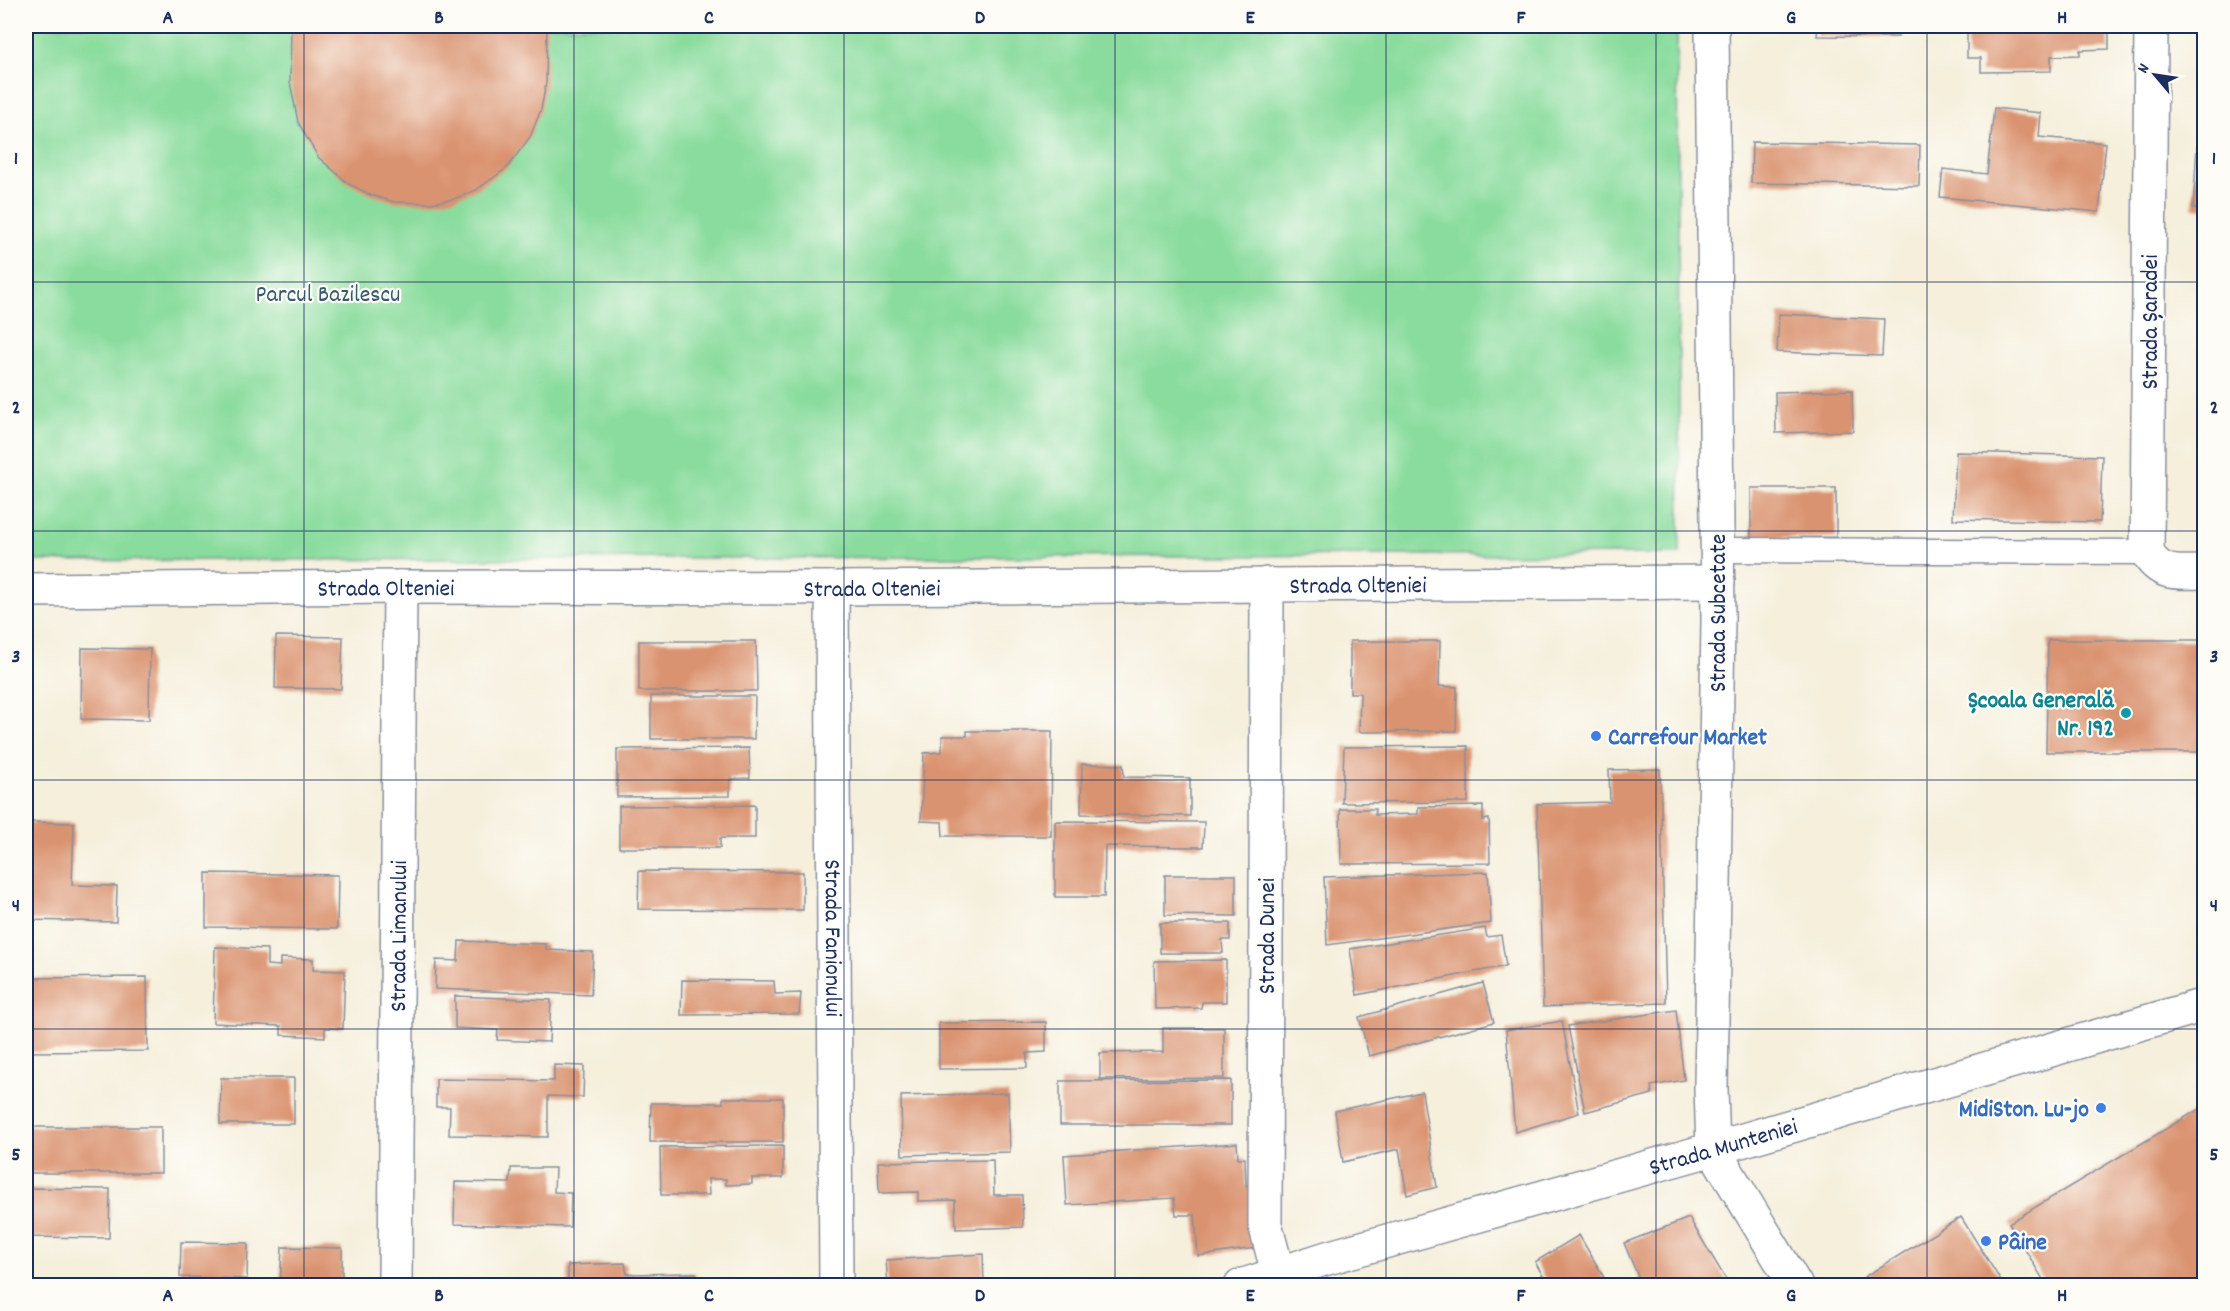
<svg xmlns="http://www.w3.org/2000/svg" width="2230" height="1311" font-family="Dekko,sans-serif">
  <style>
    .green { fill: #89dc9d; stroke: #52867e; stroke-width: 1.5 }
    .building { fill: #da9370 }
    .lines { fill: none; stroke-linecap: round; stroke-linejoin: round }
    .service-casing { stroke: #888f9d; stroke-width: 27 }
    .minor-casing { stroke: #888f9d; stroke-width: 36 }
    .tertiary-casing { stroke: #888f9d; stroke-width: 36 }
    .service { stroke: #fff; stroke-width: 24 }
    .minor { stroke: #fff; stroke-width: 33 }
    .tertiary { stroke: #fff; stroke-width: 33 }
    .grid { fill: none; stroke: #1b2f5e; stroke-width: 1.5; stroke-opacity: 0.55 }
    .culture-dot { fill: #0f9aa8; stroke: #fdfcf7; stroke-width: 2 }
    .shop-dot { fill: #3f7fe0; stroke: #fdfcf7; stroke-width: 2 }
    .labels { text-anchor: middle; stroke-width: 4.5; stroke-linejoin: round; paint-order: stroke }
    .park-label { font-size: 24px; fill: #365a6e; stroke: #fdfcf7 }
    .street-label { font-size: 24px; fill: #1b2f5e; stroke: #fdfcf7 }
    .culture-label { font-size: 24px; font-weight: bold; fill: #0d838f; stroke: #fdfcf7; text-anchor: end }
    .shop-label { font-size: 24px; font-weight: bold; fill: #366cbe; stroke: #fdfcf7; text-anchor: start }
    .neatline { fill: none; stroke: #1b2f5e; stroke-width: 2 }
    .grid-label { font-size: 20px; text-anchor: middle; font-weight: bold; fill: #1b2f5e }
  </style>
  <rect width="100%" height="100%" fill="#fdfcf7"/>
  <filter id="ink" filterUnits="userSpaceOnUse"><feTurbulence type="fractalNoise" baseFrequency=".0167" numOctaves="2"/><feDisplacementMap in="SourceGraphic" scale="12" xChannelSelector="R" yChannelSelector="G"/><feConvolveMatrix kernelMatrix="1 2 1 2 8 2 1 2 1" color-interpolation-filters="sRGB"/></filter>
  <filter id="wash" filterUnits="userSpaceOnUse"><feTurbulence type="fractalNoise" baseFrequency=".008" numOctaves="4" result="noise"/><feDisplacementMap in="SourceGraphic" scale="24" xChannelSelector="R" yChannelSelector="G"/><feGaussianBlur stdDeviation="1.35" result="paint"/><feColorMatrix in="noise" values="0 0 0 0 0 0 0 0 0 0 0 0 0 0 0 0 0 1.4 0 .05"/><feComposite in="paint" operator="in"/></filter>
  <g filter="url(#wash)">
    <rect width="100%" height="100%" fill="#f5efdc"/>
    <path class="green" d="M26,26H1677L1680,554L26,561Z"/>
    <g id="blocks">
      <g class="building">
        <path d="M291,26H547L546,83L541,110L530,137L507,168L476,190L454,199L431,203L394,202L371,195L349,184L318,157L298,122L290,82Z"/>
        <path d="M1818,26H1899L1898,37L1817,36Z"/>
        <path d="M1967,26H2109V49L2080,50V55L2051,56V71L1981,72V58H1967Z"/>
        <path d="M1994,108L2041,113L2039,137L2106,143L2099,212L1940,197L1943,169L1987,174Z"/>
        <path d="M1752,142L1920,145L1919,186L1751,183Z"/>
        <path d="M2197,147H2204V209L2193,208Z"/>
        <path d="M1779,314L1884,319L1882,356L1777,352Z"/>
        <path d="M1852,390L1853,431L1776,433L1775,392Z"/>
        <path d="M1956,452L2102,456L2100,522L1953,519Z"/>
        <path d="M1751,488H1836V537L1751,538Z"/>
        <path d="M276,636L343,637L341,689L275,688Z"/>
        <path d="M2048,640H2204V752H2046Z"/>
        <path d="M639,641H756L757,691H639Z"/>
        <path d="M1350,641H1440L1439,686L1457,687L1456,731L1359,732L1360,693H1350Z"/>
        <path d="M82,648L150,649L149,720L81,719Z"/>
        <path d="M651,696H755L754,739H651Z"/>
        <path d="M967,731H1052L1051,836H943L942,822L921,821L924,753L942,752V736H967Z"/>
        <path d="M1468,746V802L1342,803L1344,747Z"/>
        <path d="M749,748L750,778L730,779V796L617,797V749Z"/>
        <path d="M1082,764L1123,765L1124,777L1190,778V816L1081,814Z"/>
        <path d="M1660,769L1666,1003L1543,1007L1537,804L1610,802L1609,770Z"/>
        <path d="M755,805V838H720V848H619V806Z"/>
        <path d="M1483,806V820L1489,819L1490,863L1341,864L1340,809H1375V815L1418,814V807Z"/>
        <path d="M1055,821L1204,822L1203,847L1105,846L1104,897H1055Z"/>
        <path d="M26,822L74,823L72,885L117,886L116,922L26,920Z"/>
        <path d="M639,871L803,872V910L638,909Z"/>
        <path d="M1488,872L1491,923L1327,945L1324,877Z"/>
        <path d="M206,873L338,875L337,929L206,927Z"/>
        <path d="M1165,875H1236V916L1165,915Z"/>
        <path d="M1160,923H1230V940H1222L1223,953H1160Z"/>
        <path d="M1485,928L1487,937L1501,935L1506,966L1357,995L1350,949Z"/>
        <path d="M459,941L546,944V950L593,952L591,995L435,989L436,960L458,961Z"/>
        <path d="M215,947L267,949V965L280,966V958L313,959V970L345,971L343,1029L325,1028V1037L281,1035V1026L213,1023Z"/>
        <path d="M1226,960V1002H1202L1201,1008L1155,1009L1154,961Z"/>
        <path d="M147,977L148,1051L26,1052V978Z"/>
        <path d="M682,980L774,981L775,994L801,993L799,1014L681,1015Z"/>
        <path d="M1483,983L1494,1022L1369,1056L1359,1017Z"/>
        <path d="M455,996L551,1000L549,1042L497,1040L498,1030L455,1028Z"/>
        <path d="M1676,1010L1684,1080L1651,1086L1652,1094L1585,1112L1568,1026Z"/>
        <path d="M1562,1021L1579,1113L1515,1132L1506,1030Z"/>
        <path d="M1046,1022V1052L1027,1053V1068L939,1069V1023Z"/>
        <path d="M1163,1028H1224V1078L1100,1079V1053L1163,1052Z"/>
        <path d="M554,1065L584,1066L583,1097L548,1096V1137L449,1135L450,1107H436V1079L554,1081Z"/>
        <path d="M221,1078H294V1124H220Z"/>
        <path d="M1231,1080V1125H1060V1081Z"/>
        <path d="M1422,1092L1437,1187L1407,1195L1399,1149L1343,1162L1335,1111Z"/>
        <path d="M1008,1093L1010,1152L902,1155L901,1096Z"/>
        <path d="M723,1098H783V1142H650L651,1103H723Z"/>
        <path d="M2204,1106V1286H2047L2009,1223Z"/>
        <rect x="26" y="1127" width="135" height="46"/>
        <path d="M1237,1143L1238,1158H1245L1246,1186H1251L1255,1248L1198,1256L1195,1215H1176L1174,1198L1067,1205L1064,1155Z"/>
        <path d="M783,1146V1178H752V1184L726,1185V1179H708L709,1195H661L660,1147Z"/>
        <path d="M993,1160L994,1195H1022L1023,1227L956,1229L955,1200L918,1201V1192L879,1193L878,1162Z"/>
        <path d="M511,1168H555L554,1192L571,1193L570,1227L454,1224L455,1182L510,1183Z"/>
        <path d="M26,1188L110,1189L109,1238L26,1237Z"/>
        <path d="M1961,1217L2004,1286H1869L1864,1277Z"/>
        <path d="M1689,1218L1730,1286H1642L1624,1243Z"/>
        <path d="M1579,1235L1609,1286H1549L1535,1262Z"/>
        <path d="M181,1242L248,1243L247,1279L180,1277Z"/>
        <path d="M282,1247L342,1248V1286H280Z"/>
        <path d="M983,1254L984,1286H888L886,1260Z"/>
        <path d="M625,1263L627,1274L696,1273V1286H568V1265Z"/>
        <path d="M1429,1278L1434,1286H1413Z"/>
      </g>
    </g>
  </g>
  <g filter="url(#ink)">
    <use href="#blocks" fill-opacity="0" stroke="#888f9d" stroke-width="1.5"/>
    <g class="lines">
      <defs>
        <path id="service" d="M1718,550L2147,552"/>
        <g id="minor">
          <path d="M2151,26L2147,552C2160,577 2179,572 2204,572"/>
          <path d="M1267,584L1265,1224L1278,1273L1285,1286"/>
          <path id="s1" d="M832,588L836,1286"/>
          <path id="s2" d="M26,590L400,587L832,588L1718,582"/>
          <path id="s3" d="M395,1286L400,587"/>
          <path id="s4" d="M1241,1286L1327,1258L1713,1149L2204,1005"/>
        </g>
        <path id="tertiary" d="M1712,26L1718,620L1711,1088L1713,1149L1796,1286"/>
      </defs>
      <use href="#service" class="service-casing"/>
      <use href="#minor" class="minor-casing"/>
      <use href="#tertiary" class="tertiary-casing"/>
      <use href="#service" class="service"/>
      <use href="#minor" class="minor"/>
      <use href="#tertiary" class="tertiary"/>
    </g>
  </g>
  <path class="grid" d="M304,26V1286M574,26V1286M844,26V1286M1115,26V1286M1386,26V1286M1656,26V1286M1927,26V1286M26,282H2204M26,531H2204M26,780H2204M26,1029H2204"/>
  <circle class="culture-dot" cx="2126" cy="713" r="6"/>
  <g class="shop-dot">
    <circle cx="1596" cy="736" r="6"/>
    <circle cx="2101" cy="1108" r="6"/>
    <circle cx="1986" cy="1241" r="6"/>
  </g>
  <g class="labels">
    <g class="park-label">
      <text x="328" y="301">Parcul Bazilescu</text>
    </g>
    <g class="street-label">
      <text transform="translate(2149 322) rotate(-90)" y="8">Strada Șaradei</text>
      <text dy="8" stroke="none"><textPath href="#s2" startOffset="1332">Strada Olteniei</textPath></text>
      <text dy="8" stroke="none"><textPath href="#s2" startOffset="360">Strada Olteniei</textPath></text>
      <text dy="8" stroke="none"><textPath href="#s2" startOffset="846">Strada Olteniei</textPath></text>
      <text transform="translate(1717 613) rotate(-90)" y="8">Strada Subcetate</text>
      <text dy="8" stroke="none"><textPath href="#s3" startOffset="350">Strada Limanului</textPath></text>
      <text transform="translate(1266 936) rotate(-90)" y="8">Strada Dunei</text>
      <text dy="8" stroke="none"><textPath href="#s1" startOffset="350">Strada Fanionului</textPath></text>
      <text dy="8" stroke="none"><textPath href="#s4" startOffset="502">Strada Munteniei</textPath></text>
    </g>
    <g class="culture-label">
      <text x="2114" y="707">Școala Generală<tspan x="2114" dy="28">Nr. 192</tspan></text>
    </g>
    <g class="shop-label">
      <text x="1608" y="744">Carrefour Market</text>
      <text x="2089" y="1116" text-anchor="end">MidiSton. Lu-jo</text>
      <text x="1998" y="1249">Pâine</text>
    </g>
  </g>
  <rect width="2230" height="1311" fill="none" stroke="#fdfcf7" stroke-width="66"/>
  <g transform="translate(2155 75) rotate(299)" stroke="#fdfcf7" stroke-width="4.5" paint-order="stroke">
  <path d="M0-4.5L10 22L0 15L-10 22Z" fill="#1b2f5e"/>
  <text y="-9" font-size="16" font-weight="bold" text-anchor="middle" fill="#1b2f5e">N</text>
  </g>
  <rect x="33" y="33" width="2164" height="1245" class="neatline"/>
  <g class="grid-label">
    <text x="168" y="23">A</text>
    <text x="439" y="23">B</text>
    <text x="709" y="23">C</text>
    <text x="980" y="23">D</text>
    <text x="1250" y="23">E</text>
    <text x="1521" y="23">F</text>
    <text x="1791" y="23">G</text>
    <text x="2062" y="23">H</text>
    <text x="16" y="164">1</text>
    <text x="2214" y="164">1</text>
    <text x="16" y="413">2</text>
    <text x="2214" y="413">2</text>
    <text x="16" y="662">3</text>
    <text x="2214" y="662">3</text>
    <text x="16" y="911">4</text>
    <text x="2214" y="911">4</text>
    <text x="16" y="1160">5</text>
    <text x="2214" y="1160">5</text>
    <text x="168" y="1301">A</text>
    <text x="439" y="1301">B</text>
    <text x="709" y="1301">C</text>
    <text x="980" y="1301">D</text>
    <text x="1250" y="1301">E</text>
    <text x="1521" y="1301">F</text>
    <text x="1791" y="1301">G</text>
    <text x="2062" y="1301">H</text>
  </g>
</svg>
